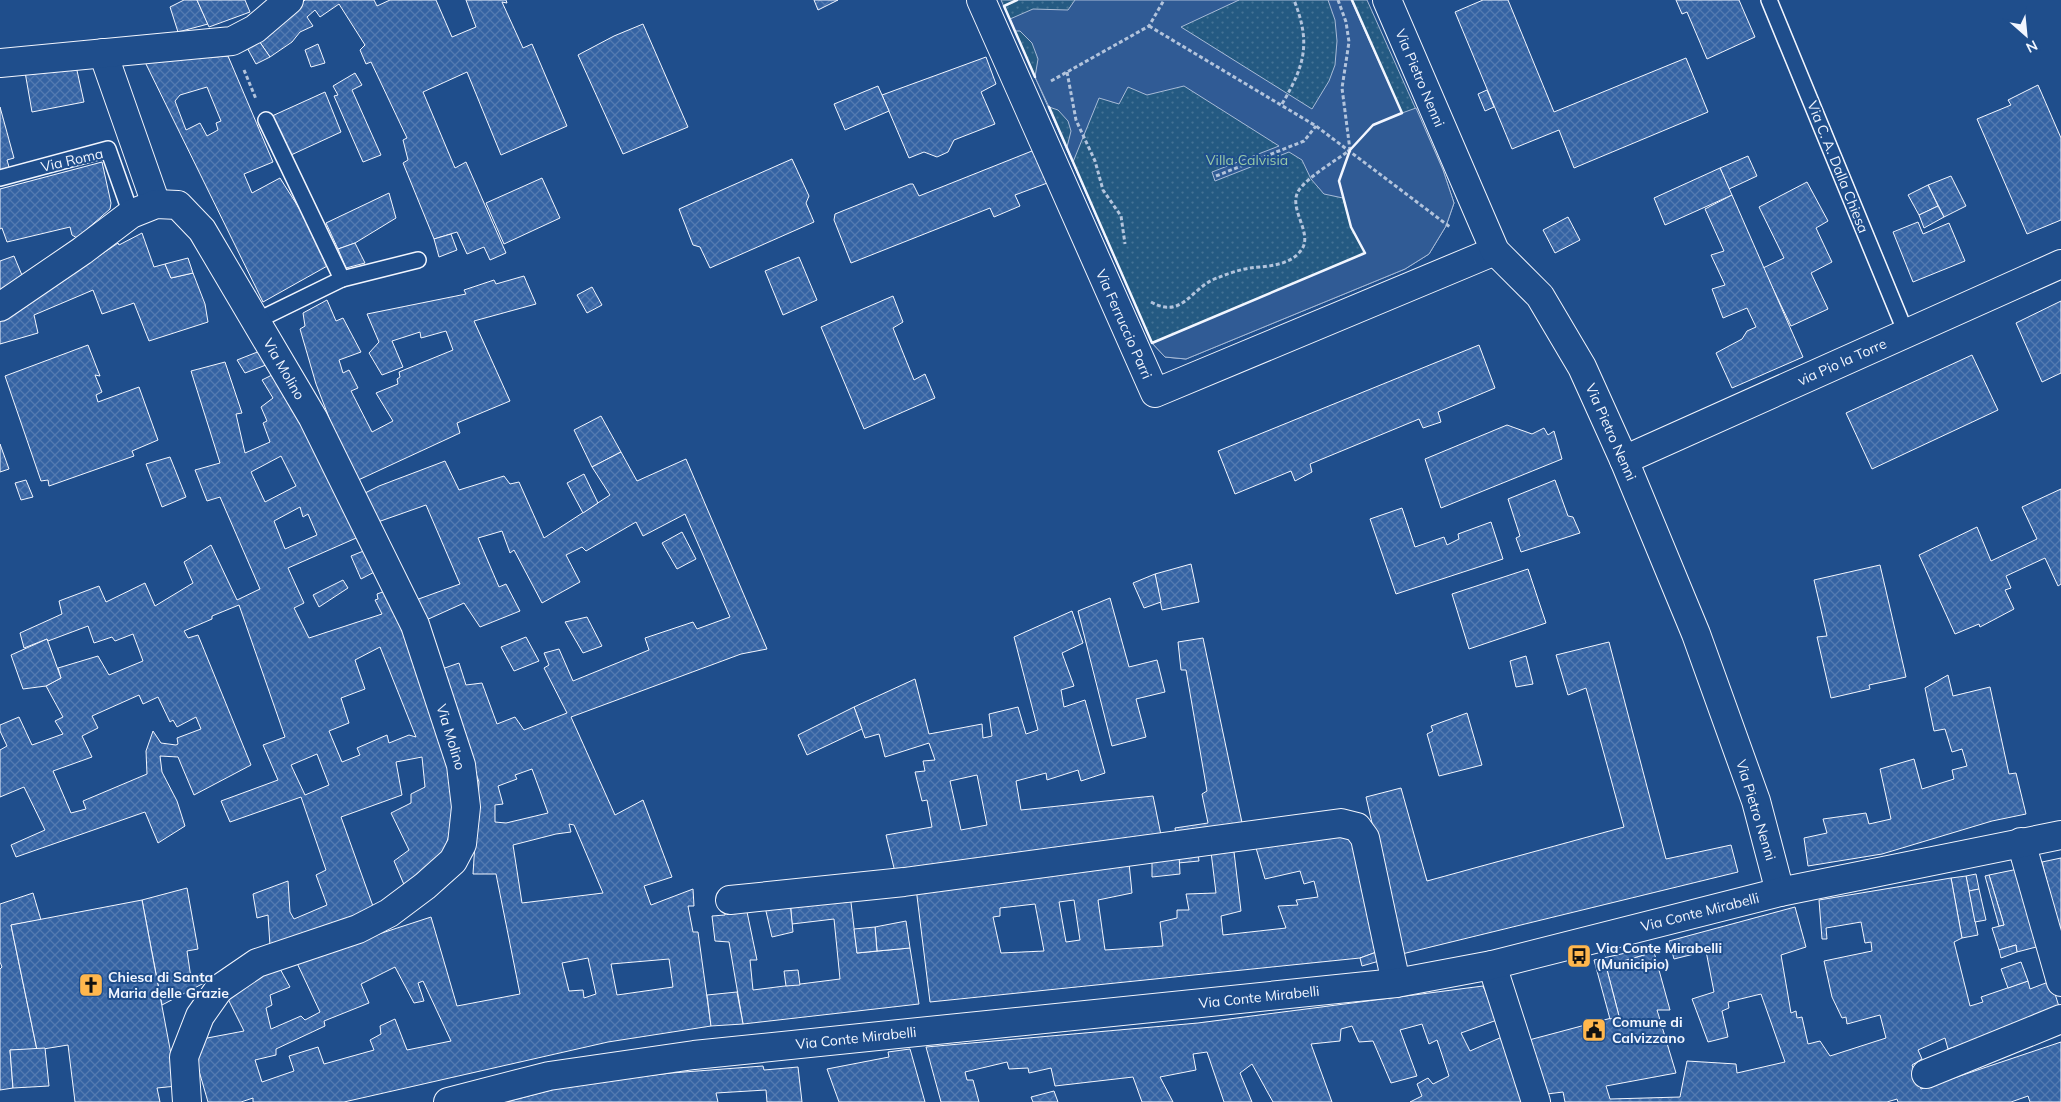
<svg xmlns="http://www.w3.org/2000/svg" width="2061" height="1102" font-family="Mulish,sans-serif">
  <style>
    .park { fill: url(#park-dots); stroke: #a8bbd7 }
    .parking { fill: #305b95; stroke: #a8bbd7 }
    .building { fill: url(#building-cross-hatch); stroke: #f2f6ff; fill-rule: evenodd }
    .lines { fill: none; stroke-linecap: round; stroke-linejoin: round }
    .service-casing { stroke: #f2f6ff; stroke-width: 18 }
    .minor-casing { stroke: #f2f6ff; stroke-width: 30 }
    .path { stroke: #b3c4dc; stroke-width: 3; stroke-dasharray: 4 2.5; stroke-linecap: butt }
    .service { stroke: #1f4e8c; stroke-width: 15 }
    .minor { stroke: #1f4e8c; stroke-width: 28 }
    .wall { stroke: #f2f6ff; stroke-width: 2.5 }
    .labels { text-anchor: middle; stroke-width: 4; stroke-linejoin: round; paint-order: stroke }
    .street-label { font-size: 14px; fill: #f2f6ff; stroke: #1f4e8c }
    .park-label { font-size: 14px; fill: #97c8a6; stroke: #1f4e8c }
    .poi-label { font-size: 14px; font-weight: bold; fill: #f2f6ff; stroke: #1f4e8c; text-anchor: start }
  </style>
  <defs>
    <pattern id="park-dots" width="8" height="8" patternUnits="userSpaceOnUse" patternTransform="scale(1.25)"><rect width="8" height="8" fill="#245a82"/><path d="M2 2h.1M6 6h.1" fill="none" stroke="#447295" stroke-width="1.8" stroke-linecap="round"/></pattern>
    <pattern id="building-cross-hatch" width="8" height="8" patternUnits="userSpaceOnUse" patternTransform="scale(1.25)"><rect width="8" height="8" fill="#3563a3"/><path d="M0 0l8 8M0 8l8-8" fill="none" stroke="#537ab1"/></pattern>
  </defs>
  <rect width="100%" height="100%" fill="#1f4e8c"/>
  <path class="park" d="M1001,0H1367L1443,170L1454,203L1446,226L1429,254L1405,269L1186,359L1165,357L1152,343Z"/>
  <path class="parking" d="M1075,0H1239L1181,27L1312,109L1329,81L1335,65L1337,41L1335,20L1328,0H1351L1402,113L1416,108L1443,170L1454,203L1446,226L1429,254L1405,269L1186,359L1165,357L1152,343L1365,253L1351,227L1343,198L1324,194L1311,179L1302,160L1289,152L1215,181L1212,172L1279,146L1184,86L1147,95L1128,87L1119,104L1099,98L1073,162L1067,147L1071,131L1068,121L1058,110L1049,107L1035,77L1038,59L1032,43L1020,31H1015L1010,19L1033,9L1068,10Z"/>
  <g class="building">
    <path d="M184,0H197L208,24L178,32L170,7Z"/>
    <path d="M197,0H245L250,12L209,27Z"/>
    <path d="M305,0H374L377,6L390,0H436L452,37L476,27L466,0H506L507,3L502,2L523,48L532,44L567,126L501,155L467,72L423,92L455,168L466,162L506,253L490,260L484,247L467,254L457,232L434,239L403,163L408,160L403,140L407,138L371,62L366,64L360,50L365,45L339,4L320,17L315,10L307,17L313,26L300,32L292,42L270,57L257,38L290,15Z"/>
    <path d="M814,0H838L818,10Z"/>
    <path d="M1483,0H1508L1554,112L1686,58L1708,112L1574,168L1559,130L1512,149L1455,12Z"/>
    <path d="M1676,0H1739L1755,37L1707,59L1687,12L1682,14Z"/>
    <path d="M643,24L688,127L623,154L578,55L614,36Z"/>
    <path d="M257,38L270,57L256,64L245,44Z"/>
    <path d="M318,44L325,63L311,67L305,50Z"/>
    <path d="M228,56L273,162L244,174L252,193L280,178L316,235L329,265L263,302L145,62ZM207,87L221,121L216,123L218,130L207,136L200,123L186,130L175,101L180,95Z"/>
    <path d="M986,57L996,84L981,92L995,124L954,140L948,152L937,157L924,152L909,158L882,95Z"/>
    <path d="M76,66L84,102L32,112L25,72Z"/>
    <path d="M355,73L362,85L352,90L381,155L363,162L334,96L338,95L333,86Z"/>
    <path d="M2038,85L2061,138V220L2027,234L1977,119L2011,105L2008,100Z"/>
    <path d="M878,86L889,111L845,130L834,104Z"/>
    <path d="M1487,90L1494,107L1485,111L1478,94Z"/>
    <path d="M325,92L341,132L291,155L272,116Z"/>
    <path d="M0,107L14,158L7,160L9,167L0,170Z"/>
    <path d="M1037,149L1050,182L1015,195L1020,206L994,217L990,208L851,263L834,220L835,214L910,184H913L919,196Z"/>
    <path d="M1748,156L1757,176L1729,189L1720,168Z"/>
    <path d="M792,159L809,196L806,203L814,222L710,268L700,247L693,245L679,209Z"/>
    <path d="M102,162L111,203L110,209L77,238L72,235L70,227L7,242L2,228L0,229V189Z"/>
    <path d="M1720,168L1732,195L1665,225L1654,198Z"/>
    <path d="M1951,176L1966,206L1944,217L1928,185Z"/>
    <path d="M542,178L560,218L504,244L486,203Z"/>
    <path d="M1807,182L1828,221L1816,228L1832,262L1811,273L1828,309L1791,326L1763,268L1784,258L1759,207Z"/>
    <path d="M1928,185L1938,206L1919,215L1908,195Z"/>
    <path d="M389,193L396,218L355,243L338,249L326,223Z"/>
    <path d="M1732,195L1803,357L1732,388L1716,353L1742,339L1747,331L1756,327L1747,308L1723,318L1712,289L1725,285L1711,255L1724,251L1705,209Z"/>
    <path d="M1938,206L1944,217L1924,228L1919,215Z"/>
    <path d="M1568,217L1580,240L1555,253L1543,230Z"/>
    <path d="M1918,222L1923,234L1949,223L1965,261L1913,282L1893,232Z"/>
    <path d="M142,233L154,267L165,264L171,278L193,273L205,304L208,322L149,341L134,303L102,314L93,290L34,315L38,333L0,344V320L28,304L118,243L119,245Z"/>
    <path d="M451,234L457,250L439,257L434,239Z"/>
    <path d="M355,243L365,263L346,268L338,249Z"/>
    <path d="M14,256L24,280L0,292V261Z"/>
    <path d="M799,257L817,300L783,315L765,271Z"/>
    <path d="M188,258L193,273L171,278L165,264Z"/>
    <path d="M524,276L536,304L474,321L510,401L457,423L460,433L354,482L316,384L300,329L305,326L303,313L327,300L336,321L343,318L361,352L339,360L343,373L349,370L358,388L351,391L372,432L393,421L376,393L398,384L397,379L400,377L399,372L453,350L446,331L421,338L420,332L392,341L403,367L382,375L369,353L379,342L367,314L466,294L464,290L494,280L496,284Z"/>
    <path d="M592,287L602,305L587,313L577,295Z"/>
    <path d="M893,296L903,322L893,328L914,380L925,374L935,398L864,429L821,327Z"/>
    <path d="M2061,301V373L2042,382L2016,323Z"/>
    <path d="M88,345L100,376L95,375L102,392L96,395L98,402L139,387L158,440L132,451L134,456L49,486L48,480L41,481L5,376Z"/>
    <path d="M1479,345L1495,388L1438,412L1441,422L1423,428L1419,419L1310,464L1312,472L1295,481L1291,471L1235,494L1218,451Z"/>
    <path d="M260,351L266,365L245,373L237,360Z"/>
    <path d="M1972,355L1998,410L1872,469L1846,413Z"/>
    <path d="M225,362L242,413L236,414L245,453L270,442L263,423L267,421L261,407L273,398L262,380L280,371L363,535L288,568L304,603L294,608L309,638L382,614L375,600L378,599L377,594L391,589L445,740L454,818L444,852L405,887L394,861L409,850L391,813L411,803V794L425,787L422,757L396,762L402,795L341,817L374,909L270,946L268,915L257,918L253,894L288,881L290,912L294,919L327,905L316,875L326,870L301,797L230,822L221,801L278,780L263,745L285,737L239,605L212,616V619L184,631L188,638L198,635L251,765L194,795L178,757L160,756L162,772L177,801L185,826L158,843L145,812L16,857L11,845L45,830L24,787L0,797V750L7,746L0,731V725L19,717L32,745L63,734L55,721L63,717L46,686L61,678L58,668L98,656L109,675L143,661L133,634L115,641L112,637L94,643L88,626L48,641L47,639L24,648L20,633L62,614L59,601L99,586L106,602L145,583L155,606L193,583L184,562L211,545L237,600L260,589L220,497L207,501L195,470L220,463L191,371ZM281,456L296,486L265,502L251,472ZM300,507L303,517L308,514L317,535L285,549L274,521ZM380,647L416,737L409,735L389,743L387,735L357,748L360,755L342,762L329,731L349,723L341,698L365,689L355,660ZM139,695L143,704L158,697L170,722L173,720L177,727L196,717L201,729L177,738L178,744L176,745L161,743L153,731L146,751L147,774L83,801L86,809L71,813L53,771L92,757L82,736L98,728L92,716ZM317,754L329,785L305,795L291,765Z"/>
    <path d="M601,416L621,452L592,467L574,430Z"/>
    <path d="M1507,425L1532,434L1544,428L1548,435L1554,431L1562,459L1441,508L1425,459Z"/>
    <path d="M0,444L9,469L0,472Z"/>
    <path d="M621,452L637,481L686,459L767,649L741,654L571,717L615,815L643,800L672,877L644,886L651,905L693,889L694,906H688L693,932H698L711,1026L608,1042L344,1102H253V1098L241,1102H208L195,1057L202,1039L244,1031L228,999L257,978L279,967L290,987L270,995L272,1005L266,1008L271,1029L301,1016L305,1020L320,1012L296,961L431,917L457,1006L520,994L496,874H473L479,782L439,670L459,663L466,685L482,683L497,724L515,717L524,730L567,713L544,668L549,665L544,653L559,649L573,681L649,650L645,638L693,622L697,629L730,617L685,514L643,536L636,522L586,551L582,547L566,555L580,582L542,603L514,550L510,553L502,531L478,538L499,587L506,584L520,611L480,627L464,603L424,621L413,601L460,584L426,505L375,523L361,495L379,486L445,461L459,490L504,476L510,484L519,482L544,538L610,495L592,467ZM532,769L548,813L506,823L495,822V805L503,804L498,786L517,779L515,775ZM569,824L574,825L603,893L522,903L513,845L556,834L571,832ZM588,958L596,994L584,998L583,990L569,991L562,963ZM669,959L673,987L617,995L611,964ZM395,967L414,1003L424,1001L418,983L423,981L451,1041L407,1050L395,1019L380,1026L381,1034L370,1040L374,1050L324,1064L318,1047L289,1056L294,1071L262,1082L255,1060L276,1055V1049L325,1026L324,1021L369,1003L361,984Z"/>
    <path d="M170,457L186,497L162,507L146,464Z"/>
    <path d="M584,474L598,503L583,513L567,483Z"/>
    <path d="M26,480L33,497L21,500L15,483Z"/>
    <path d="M1555,480L1568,516L1573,517L1580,533L1521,552L1516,538L1520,536L1508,499Z"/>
    <path d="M2061,489V584L2058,586L2045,558L2006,576L2011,588L2005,590L2014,609L1980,627L1979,624L1955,634L1919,555L1977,527L1991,561L2037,539L2022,507Z"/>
    <path d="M1402,508L1415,547L1444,537L1447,545L1459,539L1458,534L1491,522L1503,559L1396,594L1370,519Z"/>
    <path d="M682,532L696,559L677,569L662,543Z"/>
    <path d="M371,548L380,569L361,579L351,556Z"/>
    <path d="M1191,564L1199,602L1162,610L1155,574Z"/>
    <path d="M1880,565L1906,677L1869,685L1870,689L1831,698L1817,637L1827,636L1814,580Z"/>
    <path d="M1528,569L1546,623L1469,649L1452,594Z"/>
    <path d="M1155,574L1161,602L1144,608L1133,583Z"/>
    <path d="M343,580L348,588L319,607L313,595Z"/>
    <path d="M1110,598L1129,667L1157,660L1165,692L1136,699L1146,737L1112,746L1078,611Z"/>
    <path d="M1072,611L1083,643L1062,653L1074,686L1061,690L1064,707L1085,700L1105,773L1081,781L1078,770L1047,780L1046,773L1016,781L1021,810L1153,796L1162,840L895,872L886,835L932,827L927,800L922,801L915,772L925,771L923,761L935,760L929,743L885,757L879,734L865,738L854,707L915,679L929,734L982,724L983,738L992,736L989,714L1018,707L1026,734L1038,730L1014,637ZM977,775L987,825L961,830L950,781Z"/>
    <path d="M587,617L602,646L583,653L565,622Z"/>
    <path d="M526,637L539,661L514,671L501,647Z"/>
    <path d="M1203,638L1244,832L1177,841L1175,828L1208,823L1202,794L1207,791L1186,670H1181L1178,642Z"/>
    <path d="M47,639L61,678L46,686L23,689L11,655Z"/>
    <path d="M1609,642L1666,859L1731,845L1738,872L1402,954L1366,797L1401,788L1427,881L1624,827L1586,688L1568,695L1556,655Z"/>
    <path d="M1526,656L1533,684L1516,687L1510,661Z"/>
    <path d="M1948,675L1953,696L1990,687L2009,774L2016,773L2026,814L1992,821L1882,854L1808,866L1804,838L1827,833L1823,819L1866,813L1869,824L1891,819L1880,769L1914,759L1922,789L1954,779L1952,770L1967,766L1962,749L1952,752L1945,729L1934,731L1925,688Z"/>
    <path d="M854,707L862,729L807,755L798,735Z"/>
    <path d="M1467,713L1482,765L1439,776L1427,734L1433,731L1431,726Z"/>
    <path d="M1327,829L1353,838L1382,950L1360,958L930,1002L916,888L1129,863L1132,893L1098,900L1105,950L1163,946L1160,922L1177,918V910H1189L1186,894L1216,893L1211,852H1234L1241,911L1221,916L1223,935L1286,928L1278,906L1298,905L1296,900L1318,897L1314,881L1304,884L1300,871L1265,879L1254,841ZM1074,900L1080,940L1066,942L1059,902ZM1035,904L1044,951L1001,953L993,917L1000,916V908Z"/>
    <path d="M1198,853L1199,861L1178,863L1179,854Z"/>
    <path d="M1179,854L1180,874L1152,877V857Z"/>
    <path d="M2061,858V936L2042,862Z"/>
    <path d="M2018,869L2040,946L2017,952L2016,945L1999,950L1992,928L2004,925L1989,875Z"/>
    <path d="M1976,874L1979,889L1969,891L1966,876Z"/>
    <path d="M1989,875L2004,925L1999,926L1985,876Z"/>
    <path d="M1966,876L1978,935L1962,938L1951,878Z"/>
    <path d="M1951,878L1962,938L1954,942L1970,1006L1983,1002L1981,997L2028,981L2030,989L2051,981L2061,1013L1948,1049L1945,1038L1918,1050L1922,1059L1912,1065L1921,1089L2061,1042V1102H2030L2028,1096L2011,1102H1898L1897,1099L1887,1102H1565L1563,1092L1547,1094L1529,1040L1619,1016L1606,966L1654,952L1670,1010H1657L1676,1073L1606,1086L1610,1099L1680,1097L1687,1061L1736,1064L1737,1073L1785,1062L1761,994L1728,1002L1729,1008L1722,1011L1728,1037L1708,1042L1692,999L1714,992L1706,951L1674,959L1669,941L1795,907L1806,947L1781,955L1791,1013L1796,1011L1797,1018L1802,1017L1808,1044L1820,1041L1830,1056L1886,1038L1880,1015L1847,1024L1846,1017L1842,1018L1832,997L1824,961L1872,951L1871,942L1865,943L1861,922L1826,928L1827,939H1822L1819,900Z"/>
    <path d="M187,888L198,949L187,951L191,978L199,974L204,983L162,1005L142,900Z"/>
    <path d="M1979,889L1986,920L1975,922L1969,891Z"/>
    <path d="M33,893L41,920L11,925L37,1050H10L13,1088L0,1090V969L2,967L0,962V904Z"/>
    <path d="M850,894L857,953L910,948L919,1004L743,1024L729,942L715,941L712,916L725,915L726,907H746L757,960H750L753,990L840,979L834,919L792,924L790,899Z"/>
    <path d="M142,900L177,1086L157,1088L160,1102H75L68,1045L37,1050L11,925Z"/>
    <path d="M790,902L793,932L772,937L765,907Z"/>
    <path d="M906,921L910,948L877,951L875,927Z"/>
    <path d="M875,927L877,951L857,953L854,929Z"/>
    <path d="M2016,945L2017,952L2001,958L1999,950Z"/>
    <path d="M1653,947L1654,952L1606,966L1619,1016L1610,1019L1594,960Z"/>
    <path d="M1382,950L1386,959L1362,966L1360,958Z"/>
    <path d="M2021,962L2028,981L2008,988L2001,969Z"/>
    <path d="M798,970L800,985L786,986L784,971Z"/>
    <path d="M1483,986L1497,1020L1461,1033L1470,1051L1502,1037L1524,1102H1410L1422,1096L1417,1084L1428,1078L1433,1084L1449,1076L1437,1040L1429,1044L1422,1024L1400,1030L1417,1076L1391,1083L1373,1041L1359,1042L1352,1026L1341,1029L1340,1041L1311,1044L1332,1102H1273L1252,1064L1240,1073L1252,1102H1224L1207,1052L1193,1054L1196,1070L1160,1077L1173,1102H1142L1133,1077L1055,1086L1051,1068L1029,1073L1028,1068L1009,1069L1007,1062L965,1072L967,1080H973L979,1102H941L926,1047L1198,1023Z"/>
    <path d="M737,992L743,1024L711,1026L707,995Z"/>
    <path d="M45,1048L49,1086L13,1088L10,1050Z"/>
    <path d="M910,1049L925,1102H839L827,1069L889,1057L888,1052Z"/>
    <path d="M763,1066L764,1070L798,1067L802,1102H767L766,1090L716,1093L718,1102H506L570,1085L671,1073Z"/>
    <path d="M1054,1091L1058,1102H1033L1031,1097Z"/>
  </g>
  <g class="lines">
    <defs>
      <g id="service">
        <path d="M1769,0L1906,333"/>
        <path d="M0,178L108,149L131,214"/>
        <path d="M342,279L418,260"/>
        <path d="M256,321L342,279L266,120"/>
      </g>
      <g id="minor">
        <path d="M981,0L1155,393L1495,251"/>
        <path d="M1387,0L1495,251L1540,296L1582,367L1624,460L1696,634L1756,801L1780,892"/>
        <path d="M103,53L156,204"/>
        <path d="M0,63L232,41L255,29L289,0"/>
        <path d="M0,307L82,251L131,214L156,204L178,205L202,230L313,418L415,625L461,765L466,807L462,844L453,861L425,886L389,913L358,929L257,963L219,989L200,1016L184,1057L187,1102"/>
        <path d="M1624,460L2061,264"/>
        <path d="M2021,842L2061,982"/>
        <path d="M730,900L904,882L1341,823L1357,827L1365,838L1396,983"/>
        <path d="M1492,965L1536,1102"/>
        <path d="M1926,1074L2061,1019"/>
        <path d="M448,1102L549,1076L694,1055L1396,983L1492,965L1780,892L2061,835"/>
      </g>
    </defs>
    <use href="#service" class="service-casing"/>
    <use href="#minor" class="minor-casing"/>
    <g class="path">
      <path d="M1338,0L1346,22L1349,42L1342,88L1350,150"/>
      <path d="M1149,26L1316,126L1450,227"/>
      <path d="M244,70L256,99"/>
      <path d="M1067,72L1076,120L1095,161L1103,190L1121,216L1125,244"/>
      <path d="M1051,81L1149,26L1164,0"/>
      <path d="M1282,104C1305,65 1311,43 1294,0"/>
      <path d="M1216,176L1304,141L1316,126"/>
      <path d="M1151,302C1183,320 1191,287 1217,278C1227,274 1238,270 1250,268C1267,266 1291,266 1302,249C1313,232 1287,208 1299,190C1309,176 1335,161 1350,150"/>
    </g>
    <use href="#service" class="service"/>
    <use href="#minor" class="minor"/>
    <g class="wall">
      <path d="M1017,0L1004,6L1035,77"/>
      <path d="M1049,107L1152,343L1365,253L1351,227L1339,181L1350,150L1373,125L1402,113L1352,0"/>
    </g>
  </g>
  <defs>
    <symbol id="bus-square" viewBox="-11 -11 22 22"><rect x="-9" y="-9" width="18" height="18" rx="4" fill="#ffb74d" stroke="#1f4e8c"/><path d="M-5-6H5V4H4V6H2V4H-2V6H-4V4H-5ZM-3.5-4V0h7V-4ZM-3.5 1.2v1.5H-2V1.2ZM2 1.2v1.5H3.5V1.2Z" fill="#111"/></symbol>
    <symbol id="church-square" viewBox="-11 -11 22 22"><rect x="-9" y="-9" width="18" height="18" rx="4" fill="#ffb74d" stroke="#1f4e8c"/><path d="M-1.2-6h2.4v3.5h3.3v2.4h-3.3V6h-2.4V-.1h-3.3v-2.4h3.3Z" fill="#111"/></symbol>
    <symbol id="civic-square" viewBox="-11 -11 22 22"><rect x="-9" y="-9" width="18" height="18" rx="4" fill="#ffb74d" stroke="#1f4e8c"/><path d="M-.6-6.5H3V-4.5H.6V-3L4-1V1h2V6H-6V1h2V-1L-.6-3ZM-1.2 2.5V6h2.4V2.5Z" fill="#111"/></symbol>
  </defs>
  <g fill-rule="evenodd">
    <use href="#bus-square" x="1565" y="942" width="28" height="28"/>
    <use href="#church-square" x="77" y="971" width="28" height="28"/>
    <use href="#civic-square" x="1580" y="1016" width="28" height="28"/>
  </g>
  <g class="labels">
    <g class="street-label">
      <text transform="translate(1420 78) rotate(67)" y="5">Via Pietro Nenni</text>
      <text transform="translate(72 160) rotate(-13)" y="5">Via Roma</text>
      <text transform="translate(1838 167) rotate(68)" y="5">Via C. A. Dalla Chiesa</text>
      <text transform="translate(1124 324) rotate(66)" y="5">Via Ferruccio Parri</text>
      <text transform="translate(1842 362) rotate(-24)" y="5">via Pio la Torre</text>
      <text transform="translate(284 369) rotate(60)" y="5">Via Molino</text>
      <text transform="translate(1611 432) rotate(66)" y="5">Via Pietro Nenni</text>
      <text transform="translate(451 737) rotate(73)" y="5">Via Molino</text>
      <text transform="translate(1756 810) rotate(73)" y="5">Via Pietro Nenni</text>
      <text transform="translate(1700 912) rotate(-14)" y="5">Via Conte Mirabelli</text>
      <text transform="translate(1259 997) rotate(-6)" y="5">Via Conte Mirabelli</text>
      <text transform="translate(856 1038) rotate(-6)" y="5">Via Conte Mirabelli</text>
    </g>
    <g class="park-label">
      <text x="1247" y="165">Villa Calvisia</text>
    </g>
    <g class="poi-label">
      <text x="1596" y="953">Via Conte Mirabelli<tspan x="1596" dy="16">(Municipio)</tspan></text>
      <text x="108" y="982">Chiesa di Santa<tspan x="108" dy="16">Maria delle Grazie</tspan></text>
      <text x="1612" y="1027">Comune di<tspan x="1612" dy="16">Calvizzano</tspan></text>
    </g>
  </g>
  <g transform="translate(2026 35) rotate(153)" stroke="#1f4e8c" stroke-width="4" paint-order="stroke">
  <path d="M0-4L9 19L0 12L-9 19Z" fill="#f2f6ff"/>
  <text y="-8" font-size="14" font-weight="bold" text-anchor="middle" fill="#f2f6ff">N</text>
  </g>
</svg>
